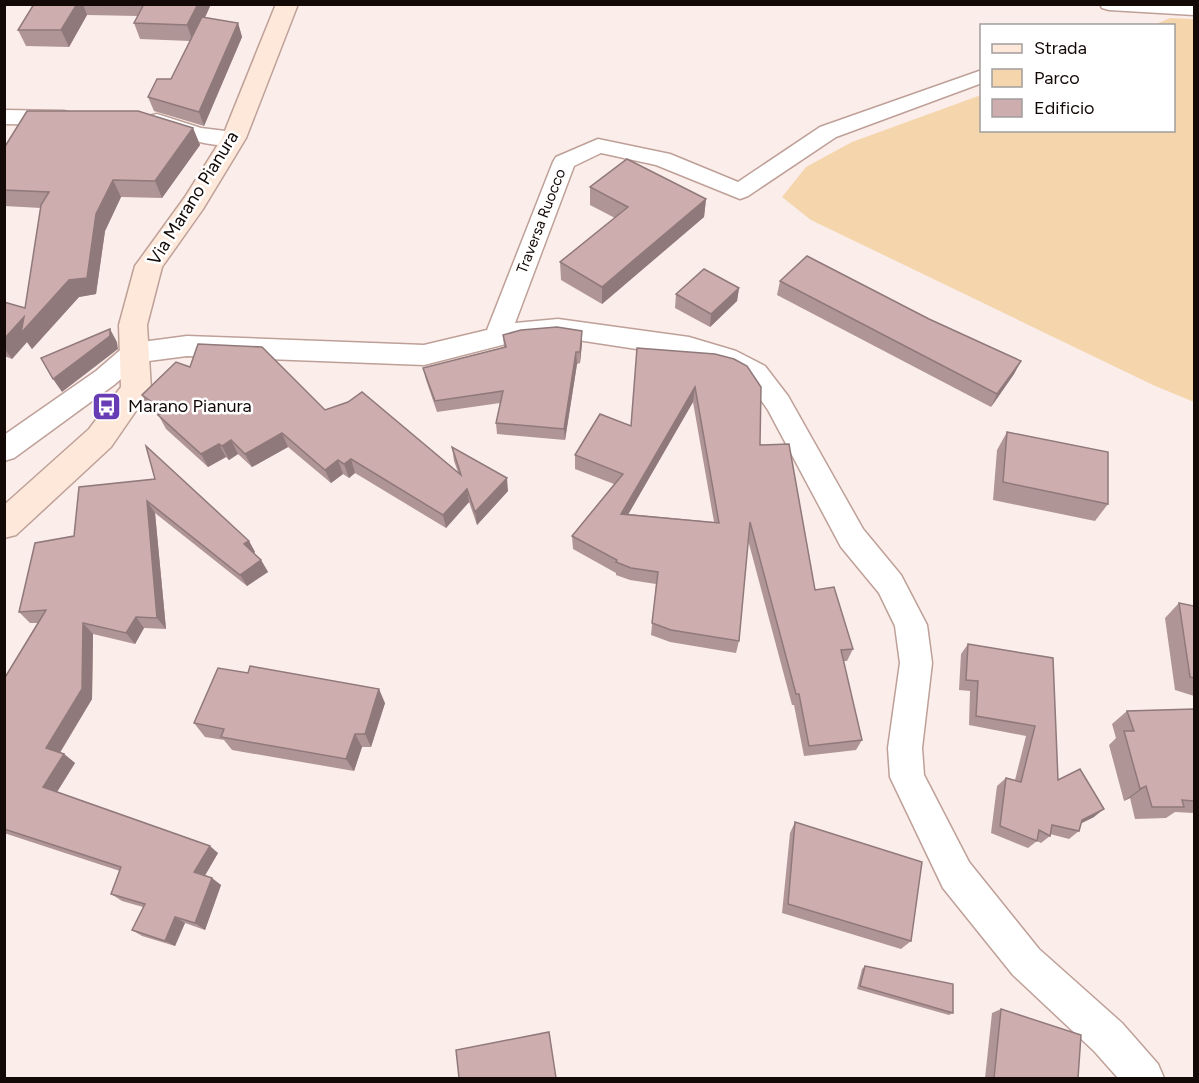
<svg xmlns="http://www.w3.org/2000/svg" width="1199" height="1083" font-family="Figtree,sans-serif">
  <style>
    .green { fill: #f4d5ac }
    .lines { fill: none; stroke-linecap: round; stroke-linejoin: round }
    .street-casing { stroke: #bea098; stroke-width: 3 }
    .secondary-casing { stroke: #bea098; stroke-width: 3 }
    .street { fill: #fff; fill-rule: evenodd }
    .secondary { fill: #fee8da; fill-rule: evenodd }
    .wall { fill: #b09596; fill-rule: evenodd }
    .shaded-wall { fill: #90797a }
    .building { fill: #cdadae; stroke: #90797a; stroke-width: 1.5; fill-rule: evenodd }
    .labels { text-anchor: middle; stroke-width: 5; stroke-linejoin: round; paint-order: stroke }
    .far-street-label { font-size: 15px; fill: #130907; stroke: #fff }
    .street-label { font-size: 18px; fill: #130907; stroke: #fff }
    .poi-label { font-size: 18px; fill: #130907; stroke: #fff; text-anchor: start }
  </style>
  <rect width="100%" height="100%" fill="#fbedea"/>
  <path class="green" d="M1170,18L1194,19V402L1153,385L811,220L782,197L806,167L852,142L981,95L982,130H1174V26L1154,25Z"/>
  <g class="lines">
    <defs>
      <g id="street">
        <path d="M1100,4H1194V15L1109,10L1102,8Z"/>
        <path d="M982,70V83L836,137L748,196L740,199L656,165L601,153L574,166L515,323L558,319L689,337L736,351L765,366L788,396L863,529L901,575L927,625L932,663L922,748L924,775L969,862L1039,949L1122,1023L1158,1064L1164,1078H1118L1094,1051L1013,975L943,888L890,777L888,748L900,663L895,626L879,593L841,547L768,410L747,380L718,365L689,357L558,337L522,340L424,365L187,356L141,362L114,385L14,458L4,461V435L96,371L125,346L134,343L187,336L424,345L487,330L553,162L556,157L598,139L670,154L738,182L820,127Z"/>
        <path d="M4,110L64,111L72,113L75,118L72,123L64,125L4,124Z"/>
        <path d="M157,114L201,128L242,133L245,138L242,143C212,151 178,135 149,126L146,121L149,116Z"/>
      </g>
      <path id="secondary" d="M276,4H298L246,138L203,209L162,267L147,325L151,389L111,447L16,535L4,538V505L89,429L121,387L119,325L135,266L185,197L222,138Z"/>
    </defs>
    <use href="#street" class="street-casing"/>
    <use href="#secondary" class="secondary-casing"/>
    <use href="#street" class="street"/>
    <use href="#secondary" class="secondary"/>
  </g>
  <g class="wall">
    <path d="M34,4H211L205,18L238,23L242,37L204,126L154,111L148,97L171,79L190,41L140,39L134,23L138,16L87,15L69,47L26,46L18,30Z"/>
    <path d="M193,128L200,145L162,198L121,197L105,231L96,294L79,297L32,349L27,342L12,359L7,357H4V302L25,308L41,208L4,206V148Z"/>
    <path d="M590,187L706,199L704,217L602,304L561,280L560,262L615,218L590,205Z"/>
    <path d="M780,281L929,319L1021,361L1014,374L991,407L777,295Z"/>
    <path d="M739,288L737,301L710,327L675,308L676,294Z"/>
    <path d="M503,335L582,343L580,363L577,364L565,440L497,434L496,423L500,403L437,412L426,380L423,368L504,347Z"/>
    <path d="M715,354L760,445L815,590L853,649L847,661H843L862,740L856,750L804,756L794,705H792L748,540L739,641L736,653L670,642L651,635L656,584L630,580L616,575V573L573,549L572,536L614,484L575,469V455L631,426ZM693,402L714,522L628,514Z"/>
    <path d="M190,367L325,410L458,472L454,461L452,447L508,491L477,525L469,502L446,528L355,473L349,478L343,474L331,483L288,447L252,467L238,454L229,460L226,457L208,467L166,429L159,416L150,409L142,395Z"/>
    <path d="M1007,432L1108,504L1095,521L993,500L997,450Z"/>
    <path d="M155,479L249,541L255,552L254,553L261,560L268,572L247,586L155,513L166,629L144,628L135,644L93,634L92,699L60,753L64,754L75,763L57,792L218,853L205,875L221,885L205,930L185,923L175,946L142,936L132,930L143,907L122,901L111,894L120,871L4,833V680L38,623H30L19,612L74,536Z"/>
    <path d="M1179,603L1194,606V696L1175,690L1165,618Z"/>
    <path d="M968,644L1053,658L1058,780L1094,817L1081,823L1079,831L1069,839L1050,834V836L1041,843L1037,841L1028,848L991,833L997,786L1006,778L1015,780L1026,736L969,725L970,691L959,690L961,654Z"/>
    <path d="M385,703L371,747H362L354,771L232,750L224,740L205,737L194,723Z"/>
    <path d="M1194,709V813L1175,812L1166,818L1135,819L1130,798L1124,801L1109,745L1116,738L1112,724L1127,711Z"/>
    <path d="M795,822L911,941L901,949L782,913L790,833Z"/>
    <path d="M865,966L953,1013L949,1015L857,989L862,969Z"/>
    <path d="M1001,1009L1078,1078H985L992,1013Z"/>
  </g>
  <g class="shaded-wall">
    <path d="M77,4H83L87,15L69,47L61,30Z"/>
    <path d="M198,4H211L193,42L187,25Z"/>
    <path d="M238,23L242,37L204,126L199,112Z"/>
    <path d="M193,128L200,145L162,198L155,181Z"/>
    <path d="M113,180L121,197L105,231L96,294L79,297L32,349L27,342L12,359L4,348V339L96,214Z"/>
    <path d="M706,199L704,217L602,304V287Z"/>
    <path d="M739,288L737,301L710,327L711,314Z"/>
    <path d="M110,329L117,342L118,349L62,392L53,379Z"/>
    <path d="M582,331V343L580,363V352Z"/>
    <path d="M576,352L577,364L565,440L564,429Z"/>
    <path d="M1021,361L1014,374L991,407L997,394Z"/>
    <path d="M695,387L693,402L621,527V514Z"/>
    <path d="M282,433L288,447L252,467L245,454Z"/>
    <path d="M231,440L238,454L229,460L222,446Z"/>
    <path d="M219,444L226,457L208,467L201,454Z"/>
    <path d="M351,459L355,473L349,478L344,464Z"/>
    <path d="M338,460L343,474L331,483L325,470Z"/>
    <path d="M507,478L508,491L477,525L475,512Z"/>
    <path d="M467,489L469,502L446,528L443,515Z"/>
    <path d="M147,501L155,513L166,629L157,618Z"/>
    <path d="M249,541L255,552L250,556L244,544Z"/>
    <path d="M261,560L268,572L247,586L240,575Z"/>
    <path d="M136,617L144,628L135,644L126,633Z"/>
    <path d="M83,623L93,634L92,699L57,757L46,748Z"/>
    <path d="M379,689L385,703L371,747L365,734Z"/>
    <path d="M355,734L362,747L354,771L346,759Z"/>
    <path d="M64,754L75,763L55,795L43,787Z"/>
    <path d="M1146,786L1130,798L1124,801L1140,789Z"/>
    <path d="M1104,809L1094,817L1072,828L1082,820Z"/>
    <path d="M210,846L218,853L203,879L194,872Z"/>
    <path d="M212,878L221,885L205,930L195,923Z"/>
    <path d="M175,917L185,923L175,946L165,941Z"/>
  </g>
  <g class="building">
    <path d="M34,4H77L61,30H18Z"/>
    <path d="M144,4H198L187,25L134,23Z"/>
    <path d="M202,17L238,23L199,112L148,97L157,79H171Z"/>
    <path d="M27,111H138L193,128L155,181L113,180L96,214L87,278L69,280L21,333L24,317L4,339V302L25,308L41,205L49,192L4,190V148Z"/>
    <path d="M627,159L706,199L602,287L560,262L628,207L590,187Z"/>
    <path d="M807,256L929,319L1021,361L997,394L780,281Z"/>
    <path d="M704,269L739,288L711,314L676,294Z"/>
    <path d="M557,327L582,331L580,352H576L564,429L496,423L503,391L435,401L423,368L506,347L503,335L521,330Z"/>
    <path d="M110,329V336L53,379L41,358Z"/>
    <path d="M198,344L262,347L325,410L348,402L362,392L461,475L452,447L507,478L475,512L467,489L443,515L351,459L344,464L338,460L325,470L282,433L245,454L231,440L222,446L219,444L201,454L158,415L166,412L142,395L176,362L190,367Z"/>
    <path d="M637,348L715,354L734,359L747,366L761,387L760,445L789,444L815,590L834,587L853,649L841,650L862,740L809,746L799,694H796L750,522L739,641L671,630L652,623L658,572L631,568L616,562L617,560L572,536L623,474L575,455L600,414L631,426ZM695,387L719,523L621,514L641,480Z"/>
    <path d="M1007,432L1108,452V504L1003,482Z"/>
    <path d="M146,446L249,541L244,544L261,560L240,575L147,501L157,618L136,617L126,633L83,623L82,689L46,748L64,754L43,787L210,846L194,872L212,878L195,923L175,917L165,941L132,930L145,904L111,894L121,867L4,829V679L46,610L19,612L35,543L74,536L79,487L155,479Z"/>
    <path d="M1179,603L1194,606V678L1190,677Z"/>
    <path d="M968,644L1053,658L1058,780L1080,769L1104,809L1082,820L1079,831L1052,825L1050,836L1039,830L1037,841L1000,826L1006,778L1021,782L1035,726L976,716L978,681L966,680Z"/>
    <path d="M250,666L379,689L365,734H355L346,759L221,737L224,729L194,723L218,668L248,673Z"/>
    <path d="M1194,709V801L1182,800L1184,807H1152L1146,786L1140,789L1124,731H1134L1127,711Z"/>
    <path d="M795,822L922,862L911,941L788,904Z"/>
    <path d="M865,966L953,984V1013L860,986Z"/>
    <path d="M1001,1009L1081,1035L1078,1078H994Z"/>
    <path d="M549,1032L556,1078H459L456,1050Z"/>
  </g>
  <defs>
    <symbol id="bus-square" viewBox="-11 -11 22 22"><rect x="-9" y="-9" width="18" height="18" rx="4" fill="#673cb4" stroke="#fff"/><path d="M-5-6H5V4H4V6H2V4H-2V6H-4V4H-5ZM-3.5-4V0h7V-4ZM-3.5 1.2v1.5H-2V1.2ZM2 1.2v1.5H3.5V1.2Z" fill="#fff"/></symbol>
  </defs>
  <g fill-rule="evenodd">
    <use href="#bus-square" x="90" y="390" width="33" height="33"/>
  </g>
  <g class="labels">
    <g class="far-street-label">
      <text transform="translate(541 221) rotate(-69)" y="5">Traversa Ruocco</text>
    </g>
    <g class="street-label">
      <text transform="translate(193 198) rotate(-58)" y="6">Via Marano Pianura</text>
    </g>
    <g class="poi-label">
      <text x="128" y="412">Marano Pianura</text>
    </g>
  </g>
  <rect width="1199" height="1083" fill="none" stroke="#130907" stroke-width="12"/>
  <rect x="980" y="24" width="195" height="108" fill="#ffffff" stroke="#a19d9c" stroke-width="1.5"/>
  <rect x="992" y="44" width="30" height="9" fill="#fee8da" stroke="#a19d9c" stroke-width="1.5"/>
  <text x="1034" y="54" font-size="18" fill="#130907">Strada</text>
  <rect x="992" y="69" width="30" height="18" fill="#f4d5ac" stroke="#a19d9c" stroke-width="1.5"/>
  <text x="1034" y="84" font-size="18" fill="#130907">Parco</text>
  <rect x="992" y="99" width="30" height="18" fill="#cdadae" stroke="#a19d9c" stroke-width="1.5"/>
  <text x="1034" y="114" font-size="18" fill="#130907">Edificio</text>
</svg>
